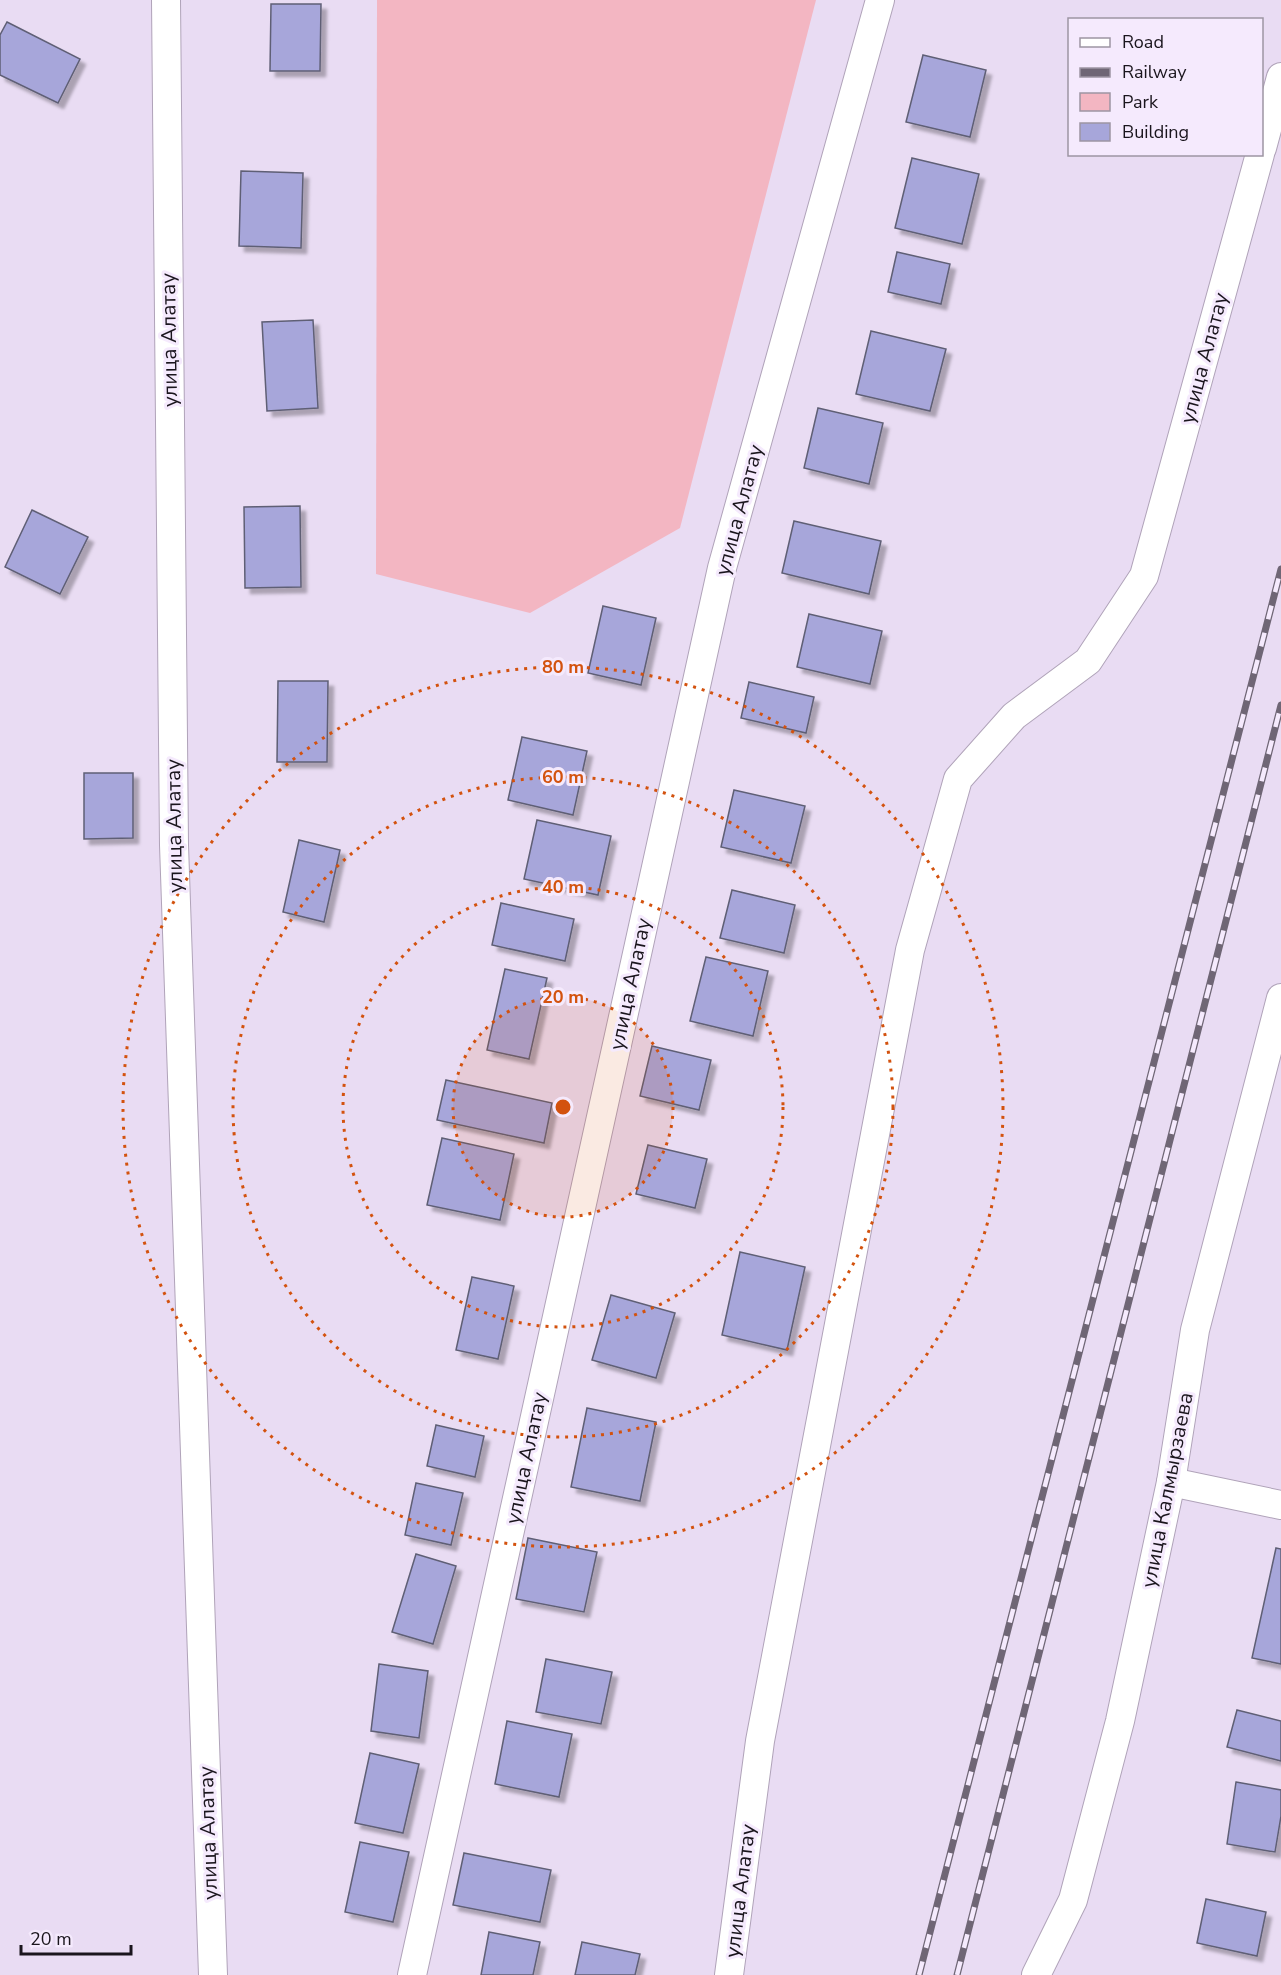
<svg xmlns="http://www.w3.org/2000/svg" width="1281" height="1975" font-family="'Nunito Sans',sans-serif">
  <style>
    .green { fill: #f3b6c2 }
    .building { fill: #a7a6da; stroke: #5f5f75; stroke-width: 1.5; filter: url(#shadow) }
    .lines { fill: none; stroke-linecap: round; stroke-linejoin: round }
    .minor-casing { stroke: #b0a3b9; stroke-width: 30 }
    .minor { stroke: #fff; stroke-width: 28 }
    .rail-casing { stroke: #6f6675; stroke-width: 7 }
    .rail { stroke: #f5eafd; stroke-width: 4.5; stroke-dasharray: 14; stroke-linecap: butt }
    .ring { fill: none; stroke: #d3520e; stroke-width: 3; stroke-dasharray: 3 6 }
    .labels { text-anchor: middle; stroke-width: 6; stroke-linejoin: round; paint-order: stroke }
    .street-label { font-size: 21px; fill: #1a151d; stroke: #f5eafd }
    .centre { fill: #d3520e; stroke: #f5eafd; stroke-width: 3 }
    .ring-label { font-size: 18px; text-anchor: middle; font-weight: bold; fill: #d3520e; stroke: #f5eafd; stroke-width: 6; stroke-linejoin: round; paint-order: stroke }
  </style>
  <defs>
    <filter id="shadow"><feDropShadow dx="5.5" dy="5.5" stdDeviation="1.5" flood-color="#0004"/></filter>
  </defs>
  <rect width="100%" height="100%" fill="#e9dcf3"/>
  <path class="green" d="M377,0H816L680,528L530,613L376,574Z"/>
  <g class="building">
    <path d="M271,4H321L320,71H270Z"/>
    <path d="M7,22L80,59L58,103L0,75V35Z"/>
    <path d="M923,55L986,70L970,137L906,122Z"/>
    <path d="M912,158L979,174L962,244L895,228Z"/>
    <path d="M241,171L303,173L301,248L239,246Z"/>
    <path d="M897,252L950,264L941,304L888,292Z"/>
    <path d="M313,320L318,408L267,411L262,322Z"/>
    <path d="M871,331L946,349L930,411L856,394Z"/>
    <path d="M818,408L883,423L869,484L804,468Z"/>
    <path d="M300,506L301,587L245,588L244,507Z"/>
    <path d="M32,510L88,537L60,594L5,567Z"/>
    <path d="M794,521L881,541L869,594L782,573Z"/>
    <path d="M603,606L656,618L641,685L588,673Z"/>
    <path d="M809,614L882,631L870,684L797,667Z"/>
    <path d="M278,681H328L327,762H277Z"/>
    <path d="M749,682L814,697L806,733L741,718Z"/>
    <path d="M522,737L587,751L573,815L508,800Z"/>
    <path d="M84,773H133V838L84,839Z"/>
    <path d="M734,790L805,806L791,863L721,847Z"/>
    <path d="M537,820L611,836L598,895L524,879Z"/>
    <path d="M299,840L340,850L324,922L283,912Z"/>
    <path d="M732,890L795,905L784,953L720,938Z"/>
    <path d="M501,903L574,919L565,961L492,945Z"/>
    <path d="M706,957L768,971L753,1036L690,1021Z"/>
    <path d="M505,969L547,978L529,1059L487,1050Z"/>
    <path d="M652,1046L711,1060L699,1110L640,1096Z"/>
    <path d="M446,1080L552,1103L544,1143L437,1120Z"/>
    <path d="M442,1138L514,1154L500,1220L427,1205Z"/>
    <path d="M648,1145L707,1159L695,1208L636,1194Z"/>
    <path d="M740,1252L805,1267L787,1350L722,1335Z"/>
    <path d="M472,1277L514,1286L498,1359L456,1350Z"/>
    <path d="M611,1295L675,1313L656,1378L592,1360Z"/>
    <path d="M587,1408L656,1422L640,1501L571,1487Z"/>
    <path d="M436,1425L484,1436L475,1477L427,1466Z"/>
    <path d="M416,1483L463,1493L451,1545L405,1535Z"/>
    <path d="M528,1538L597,1552L584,1612L516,1599Z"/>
    <path d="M1276,1548L1281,1549V1664L1252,1658Z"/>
    <path d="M416,1554L456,1566L433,1644L392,1632Z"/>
    <path d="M546,1659L612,1672L601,1724L536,1712Z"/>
    <path d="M379,1664L428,1671L419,1738L371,1731Z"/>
    <path d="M1237,1710L1281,1721V1761L1227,1747Z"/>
    <path d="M507,1721L572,1734L559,1797L495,1784Z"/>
    <path d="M370,1753L419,1764L403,1833L355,1823Z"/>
    <path d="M1236,1782L1281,1790V1816L1275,1852L1227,1844Z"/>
    <path d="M360,1842L409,1852L393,1922L345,1912Z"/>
    <path d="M464,1853L551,1870L540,1922L453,1905Z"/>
    <path d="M1206,1899L1266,1912L1257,1956L1197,1943Z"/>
    <path d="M489,1932L540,1942L533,1975H481Z"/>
    <path d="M582,1942L640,1954L635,1975H575Z"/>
  </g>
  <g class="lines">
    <defs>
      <g id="minor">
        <path d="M166,0L174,845L213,1975"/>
        <path d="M1262,148L1281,77"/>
        <path d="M1171,1482L1281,1505"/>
        <path d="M412,1975L722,568L880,0"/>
        <path d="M729,1975L760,1741L910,950L958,779L1014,716L1088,661L1144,576L1260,154"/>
        <path d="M1036,1975L1073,1900L1120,1721L1171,1482L1195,1330L1281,998"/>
      </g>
    </defs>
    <use href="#minor" class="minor-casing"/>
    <use href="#minor" class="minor"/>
    <defs>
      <g id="rail">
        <path d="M919,1975L1281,569"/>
        <path d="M957,1975L1281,705"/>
      </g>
    </defs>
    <use href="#rail" class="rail-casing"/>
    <use href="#rail" class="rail"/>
  </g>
  <circle cx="563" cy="1107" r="110" fill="#d3520e" fill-opacity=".12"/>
  <g class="ring">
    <circle cx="563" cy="1107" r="110"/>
    <circle cx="563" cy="1107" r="220"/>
    <circle cx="563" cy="1107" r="330"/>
    <circle cx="563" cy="1107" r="440"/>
  </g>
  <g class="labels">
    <g class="street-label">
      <text transform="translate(169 340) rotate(-91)" y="7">улица Алатау</text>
      <text transform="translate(1204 358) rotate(-75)" y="7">улица Алатау</text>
      <text transform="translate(739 510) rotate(-75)" y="7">улица Алатау</text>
      <text transform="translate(174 826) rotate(-91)" y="7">улица Алатау</text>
      <text transform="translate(630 984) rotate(-78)" y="7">улица Алатау</text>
      <text transform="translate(526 1458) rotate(-78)" y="7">улица Алатау</text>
      <text transform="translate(1167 1490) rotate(-79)" y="7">улица Калмырзаева</text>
      <text transform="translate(208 1833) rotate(-92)" y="7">улица Алатау</text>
      <text transform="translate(740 1891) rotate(-83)" y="7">улица Алатау</text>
    </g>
  </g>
  <circle cx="563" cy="1107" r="9" class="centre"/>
  <g class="ring-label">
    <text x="563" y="673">80 m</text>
    <text x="563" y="783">60 m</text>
    <text x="563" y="893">40 m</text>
    <text x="563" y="1003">20 m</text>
  </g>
  <rect x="1068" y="18" width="195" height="138" fill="#f5eafd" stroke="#9d95a3" stroke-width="1.5"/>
  <rect x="1080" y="38" width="30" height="9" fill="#ffffff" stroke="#9d95a3" stroke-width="1.5"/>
  <text x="1122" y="48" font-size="18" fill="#1a151d">Road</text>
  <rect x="1080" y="68" width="30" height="9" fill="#6f6675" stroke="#9d95a3" stroke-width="1.5"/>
  <text x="1122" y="78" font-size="18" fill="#1a151d">Railway</text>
  <rect x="1080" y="93" width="30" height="18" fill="#f3b6c2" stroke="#9d95a3" stroke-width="1.5"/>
  <text x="1122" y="108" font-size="18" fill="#1a151d">Park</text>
  <rect x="1080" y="123" width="30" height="18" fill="#a7a6da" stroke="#9d95a3" stroke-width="1.5"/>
  <text x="1122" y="138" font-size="18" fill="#1a151d">Building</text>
  <path d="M21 1945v9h110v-9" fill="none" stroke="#1a151d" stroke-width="3"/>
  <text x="30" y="1945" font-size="18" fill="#1a151d" stroke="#f5eafd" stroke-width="4.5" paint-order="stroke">20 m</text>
</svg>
